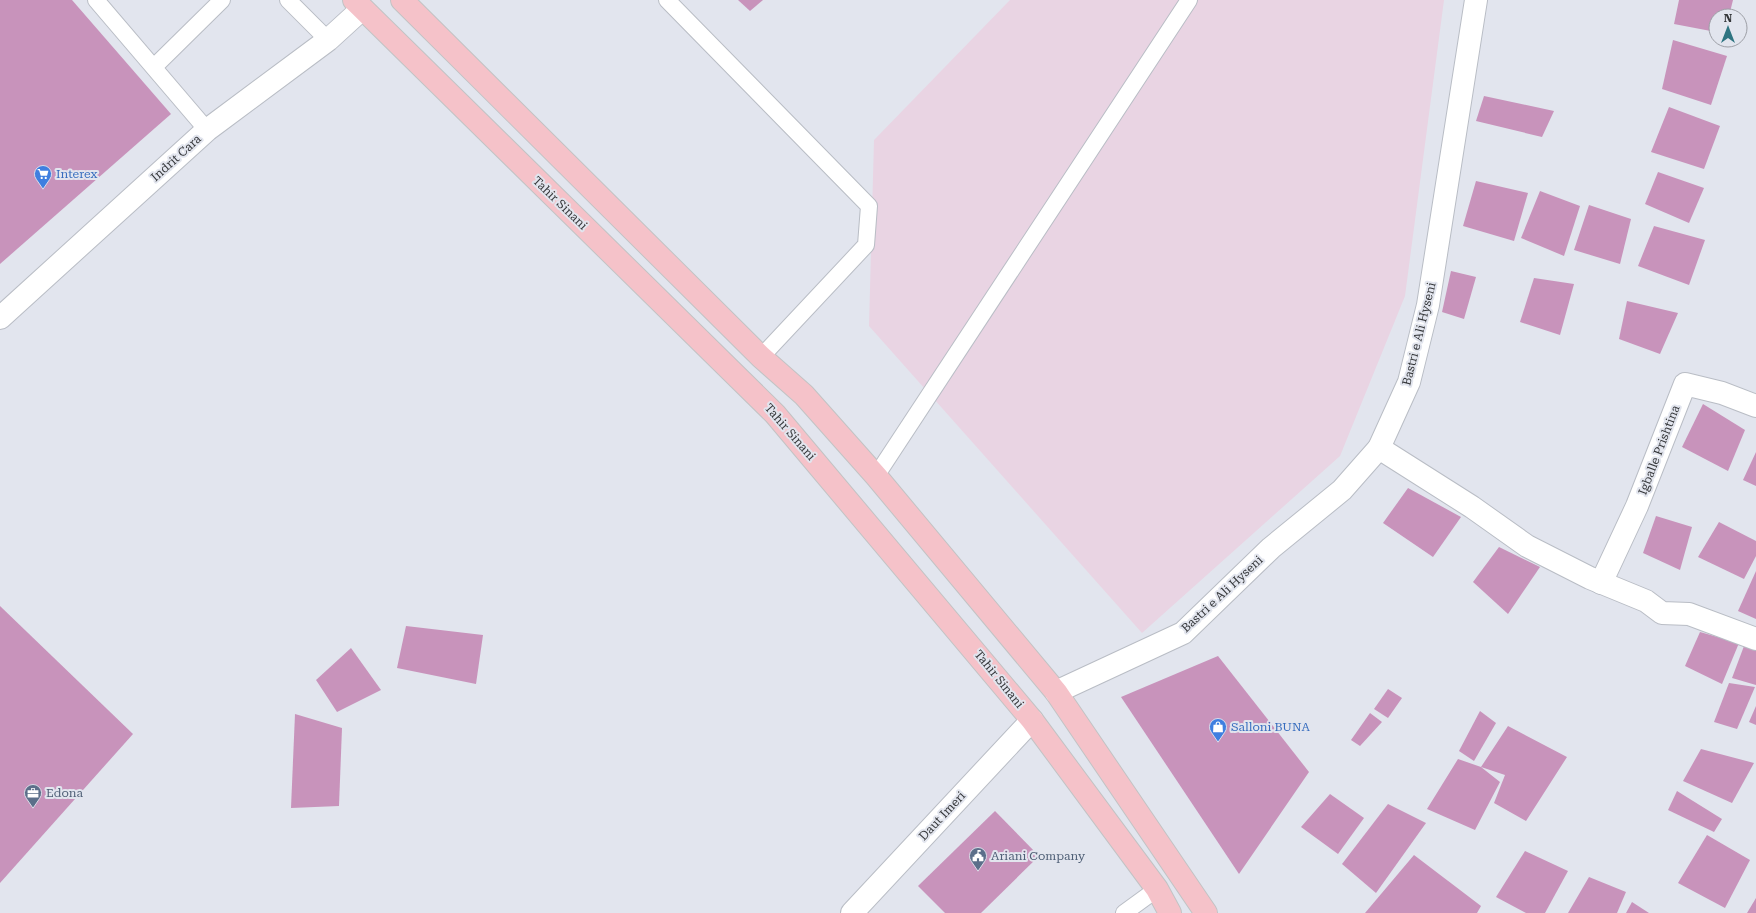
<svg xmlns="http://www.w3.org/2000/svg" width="1756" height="913" font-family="'Roboto Serif',serif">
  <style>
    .industrial { fill: #e9d4e3 }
    .building { fill: #c893bb }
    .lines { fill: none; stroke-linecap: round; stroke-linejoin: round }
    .lane-casing { stroke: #b9bdc5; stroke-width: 18 }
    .street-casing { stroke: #b9bdc5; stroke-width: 24 }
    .primary-casing { stroke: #c2c3c4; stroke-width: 24 }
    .lane { stroke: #fff; stroke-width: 16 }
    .street { stroke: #fff; stroke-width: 22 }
    .primary { stroke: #f5c2c9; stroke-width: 22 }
    .labels { text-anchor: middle; stroke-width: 4; stroke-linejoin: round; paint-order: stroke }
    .street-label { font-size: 12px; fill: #35373a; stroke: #e2e5ee }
    .shop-label { font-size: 12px; fill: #366cbe; stroke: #e2e5ee; text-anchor: start }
    .service-label { font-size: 12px; fill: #4e5e75; stroke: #e2e5ee; text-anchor: start }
  </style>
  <rect width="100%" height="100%" fill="#e2e5ee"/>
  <path class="industrial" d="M1010,0H1444L1405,296L1340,456L1142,633L869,326L874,140Z"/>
  <g class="building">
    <path d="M0,0H72L171,114L0,264Z"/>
    <path d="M738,0H763L750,11Z"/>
    <path d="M1679,0H1733L1729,16H1716V32L1674,24Z"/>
    <path d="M1673,40L1727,56L1711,105L1662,89Z"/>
    <path d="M1484,96L1554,111L1542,137L1476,121Z"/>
    <path d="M1669,107L1720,126L1704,169L1651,152Z"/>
    <path d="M1658,172L1704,188L1689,223L1645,204Z"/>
    <path d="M1476,181L1528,193L1514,241L1463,226Z"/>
    <path d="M1540,191L1580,206L1564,256L1521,238Z"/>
    <path d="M1589,205L1631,219L1620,264L1574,250Z"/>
    <path d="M1654,226L1705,240L1689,285L1638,266Z"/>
    <path d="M1451,271L1476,277L1464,319L1442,312Z"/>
    <path d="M1534,278L1574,284L1560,335L1520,322Z"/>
    <path d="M1627,301L1678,313L1660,354L1619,339Z"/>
    <path d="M1703,404L1745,430L1728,471L1682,447Z"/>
    <path d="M1756,452V486L1743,480Z"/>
    <path d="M1408,488L1461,517L1433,557L1383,523Z"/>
    <path d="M1656,516L1692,527L1680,570L1643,553Z"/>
    <path d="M1719,522L1756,541V556L1744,579L1698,557Z"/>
    <path d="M1499,547L1540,567L1508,614L1473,582Z"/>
    <path d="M1756,571V619L1738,611Z"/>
    <path d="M0,606L133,734L0,883Z"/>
    <path d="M406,626L483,635L476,684L397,668Z"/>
    <path d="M1700,632L1739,643L1722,684L1685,666Z"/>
    <path d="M1744,646L1756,650V685L1732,678Z"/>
    <path d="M351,648L381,690L337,712L316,680Z"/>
    <path d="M1218,656L1309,772L1239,874L1121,697Z"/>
    <path d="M1729,683L1755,687L1737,729L1714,722Z"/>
    <path d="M1388,689L1402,698L1388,718L1374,709Z"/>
    <path d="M1756,706V725L1749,722Z"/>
    <path d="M1480,711L1496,723L1474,761L1459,751Z"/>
    <path d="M1370,713L1382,722L1360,746L1351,740Z"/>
    <path d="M295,714L342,728L339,806L291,808Z"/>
    <path d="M1508,726L1567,757L1526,821L1494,803L1505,775L1481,767L1500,782L1475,830L1427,809L1458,759L1481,767Z"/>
    <path d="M1701,749L1754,763L1732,803L1683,781Z"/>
    <path d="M1677,791L1722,819L1714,832L1668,810Z"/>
    <path d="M1330,794L1364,818L1338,854L1301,827Z"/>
    <path d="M1388,804L1426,823L1376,893L1342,864Z"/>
    <path d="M995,811L1039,856L981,913H945L918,886Z"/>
    <path d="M1707,835L1750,860L1725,908L1678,883Z"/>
    <path d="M1525,851L1568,871L1545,913H1526L1496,897Z"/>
    <path d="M1414,855L1481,906L1477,913H1365Z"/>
    <path d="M1589,877L1626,892L1617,913H1568Z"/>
    <path d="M1756,898V913H1747Z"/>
    <path d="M1632,902L1649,913H1626Z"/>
  </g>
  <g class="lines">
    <defs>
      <g id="lane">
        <path d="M96,0L207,130"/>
        <path d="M288,0L328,40"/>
        <path d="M667,0L869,206L866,245L761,357"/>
        <path d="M154,67L222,0"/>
        <path d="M876,476L1189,0"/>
        <path d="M1124,913L1157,889"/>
      </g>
      <g id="street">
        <path d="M0,318L207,130L328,40L362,9"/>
        <path d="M1379,448L1472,507L1527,546L1590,578L1646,601L1662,613L1689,614L1756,639"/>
        <path d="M1601,583L1637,506L1685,384L1722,393L1756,406"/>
        <path d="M1056,692L1183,633L1271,548L1342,490L1379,448L1409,382L1428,305L1476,0"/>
        <path d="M852,913L1032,720"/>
      </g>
      <g id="primary">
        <path d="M354,0L775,414L1032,720L1157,889L1170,913"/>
        <path d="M402,0L761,357L804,395L876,476L1056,692L1206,913"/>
      </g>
    </defs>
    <use href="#lane" class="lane-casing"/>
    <use href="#street" class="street-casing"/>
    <use href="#primary" class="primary-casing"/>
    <use href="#lane" class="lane"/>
    <use href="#street" class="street"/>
    <use href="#primary" class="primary"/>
  </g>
  <defs>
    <symbol id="supermarket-pin" viewBox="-11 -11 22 30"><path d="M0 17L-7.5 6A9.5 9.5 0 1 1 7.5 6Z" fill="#3f7fe0" stroke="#e2e5ee"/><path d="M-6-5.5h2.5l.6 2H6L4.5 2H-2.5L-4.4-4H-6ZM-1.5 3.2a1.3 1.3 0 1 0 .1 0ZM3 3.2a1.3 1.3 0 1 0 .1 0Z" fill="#fff"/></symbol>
    <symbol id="shop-pin" viewBox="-11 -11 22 30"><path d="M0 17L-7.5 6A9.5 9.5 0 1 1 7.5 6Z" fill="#3f7fe0" stroke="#e2e5ee"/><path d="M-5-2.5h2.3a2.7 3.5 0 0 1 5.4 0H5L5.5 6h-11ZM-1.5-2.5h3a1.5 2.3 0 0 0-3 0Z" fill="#fff"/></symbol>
    <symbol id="office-pin" viewBox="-11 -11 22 30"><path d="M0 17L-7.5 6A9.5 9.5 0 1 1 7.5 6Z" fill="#5c6f8a" stroke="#e2e5ee"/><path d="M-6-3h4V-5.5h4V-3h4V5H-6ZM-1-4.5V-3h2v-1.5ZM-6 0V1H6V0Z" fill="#fff"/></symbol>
    <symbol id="civic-pin" viewBox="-11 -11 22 30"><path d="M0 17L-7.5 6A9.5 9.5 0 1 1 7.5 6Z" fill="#5c6f8a" stroke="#e2e5ee"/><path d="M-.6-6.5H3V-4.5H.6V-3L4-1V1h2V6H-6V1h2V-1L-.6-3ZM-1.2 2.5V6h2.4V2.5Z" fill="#fff"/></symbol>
  </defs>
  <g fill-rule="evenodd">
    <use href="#supermarket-pin" x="33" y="164" width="20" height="27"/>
    <use href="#shop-pin" x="1208" y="717" width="20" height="27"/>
    <use href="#office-pin" x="23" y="783" width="20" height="27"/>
    <use href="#civic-pin" x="968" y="846" width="20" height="27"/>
  </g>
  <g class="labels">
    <g class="street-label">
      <text transform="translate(176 158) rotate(-42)" y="4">Indrit Cara</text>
      <text transform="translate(560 203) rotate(44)" y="4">Tahir Sinani</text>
      <text transform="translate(1419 334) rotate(-76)" y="4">Bastri e Ali Hyseni</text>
      <text transform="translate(790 432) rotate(49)" y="4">Tahir Sinani</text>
      <text transform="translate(1659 450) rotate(-69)" y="4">Igballe Prishtina</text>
      <text transform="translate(1222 594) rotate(-43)" y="4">Bastri e Ali Hyseni</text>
      <text transform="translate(999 679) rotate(51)" y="4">Tahir Sinani</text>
      <text transform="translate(942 816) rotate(-47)" y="4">Daut Imeri</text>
    </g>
    <g class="shop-label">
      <text x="56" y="178">Interex</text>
      <text x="1231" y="731">Salloni BUNA</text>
    </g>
    <g class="service-label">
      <text x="46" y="797">Edona</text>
      <text x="991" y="860">Ariani Company</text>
    </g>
  </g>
  <g transform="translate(1728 28)"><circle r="19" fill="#e2e5ee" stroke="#9d9fa6"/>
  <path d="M0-3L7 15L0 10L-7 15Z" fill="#2e7481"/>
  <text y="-6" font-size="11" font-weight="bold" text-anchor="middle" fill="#35373a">N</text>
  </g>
</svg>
